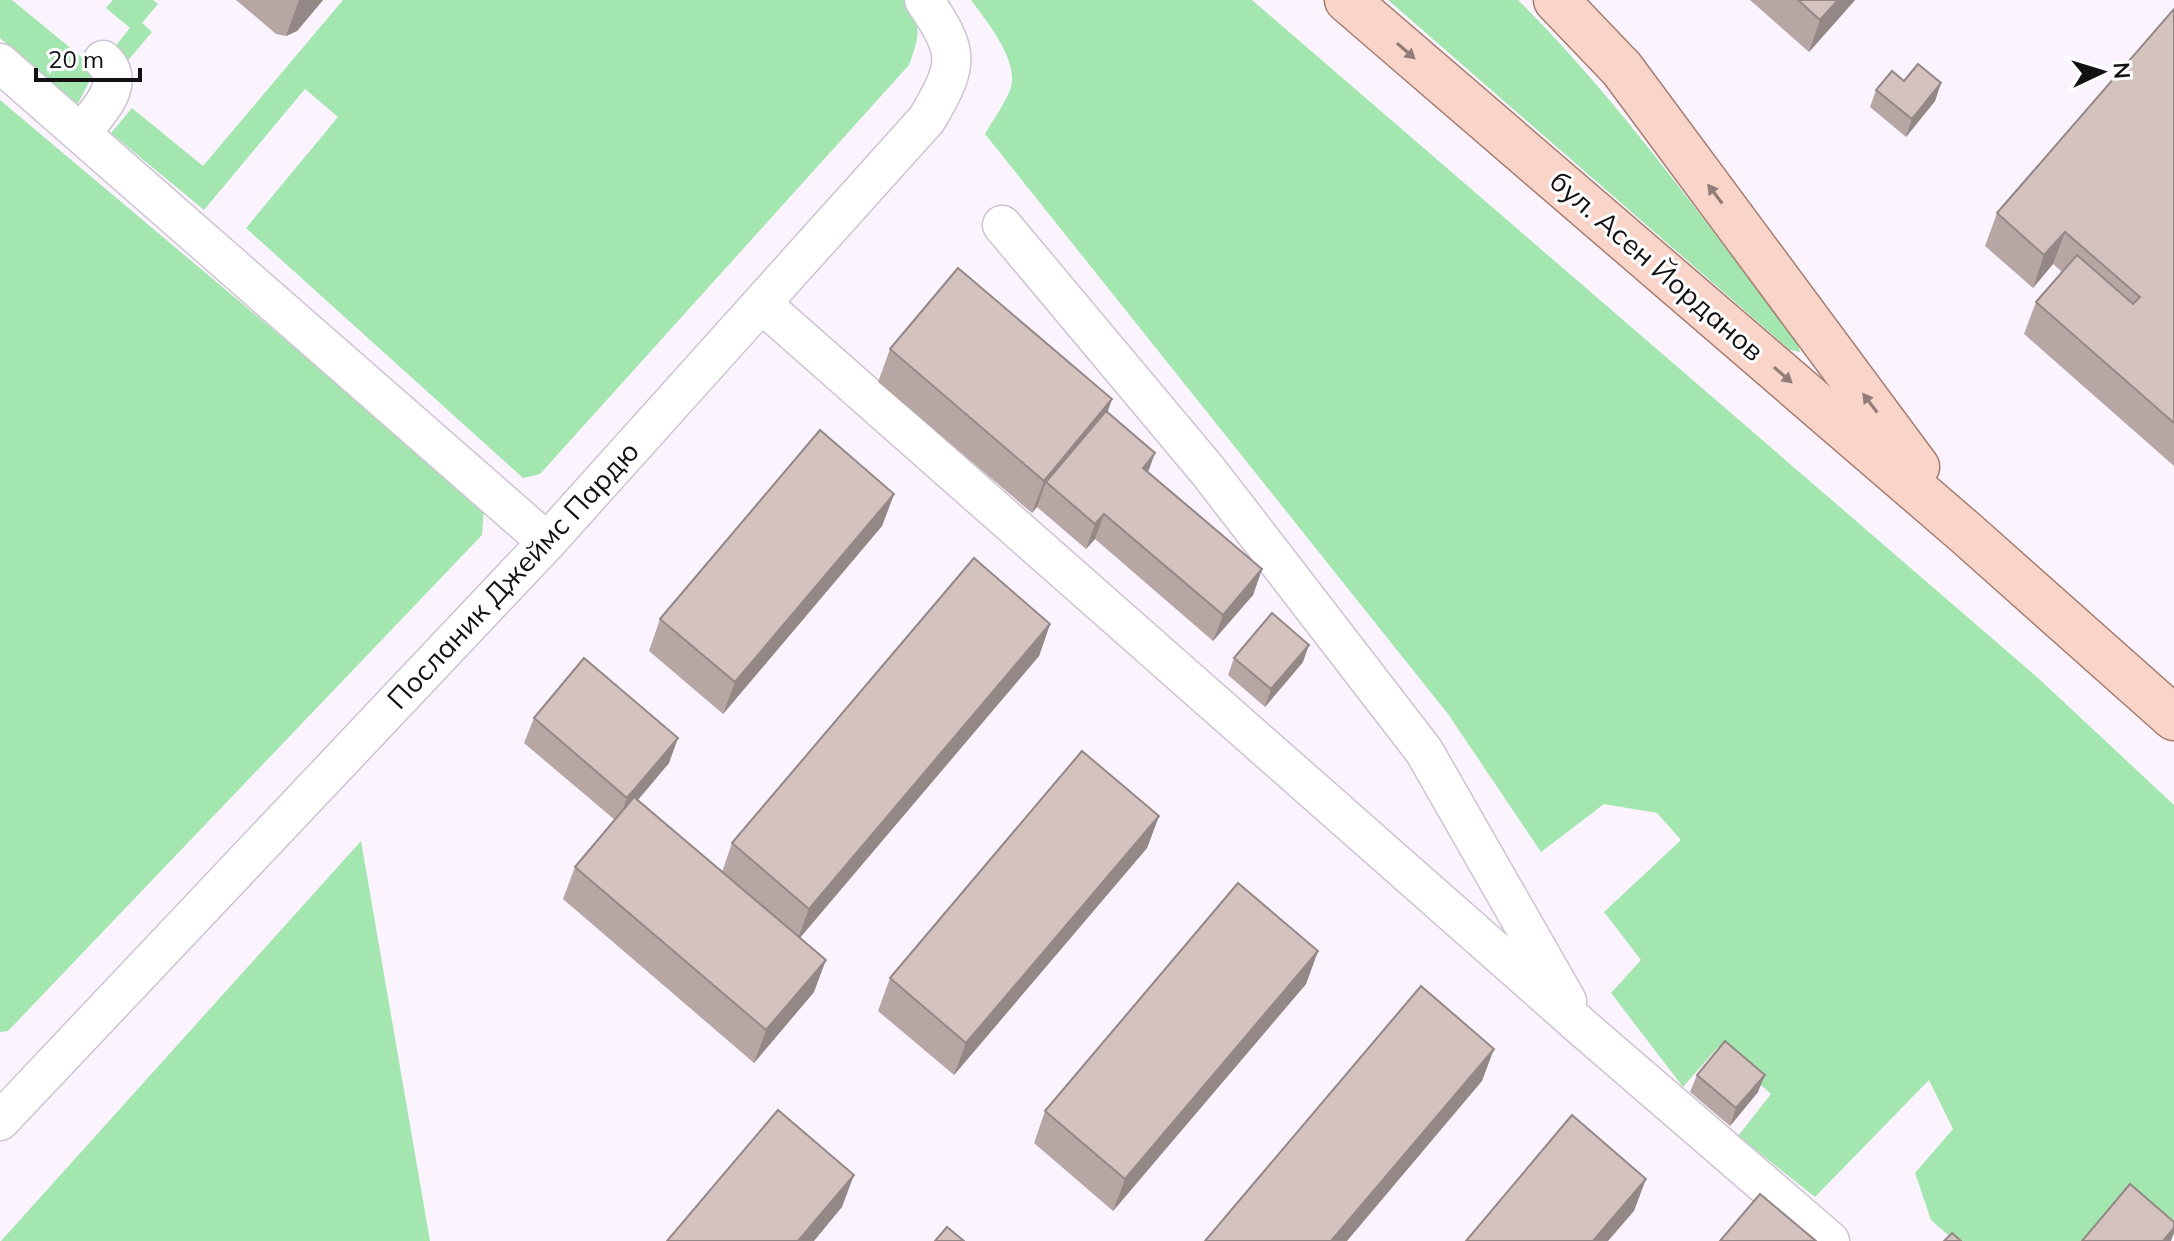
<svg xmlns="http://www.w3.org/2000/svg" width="2174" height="1241" font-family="Mulish,sans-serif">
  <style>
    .green { fill: #a4e6af }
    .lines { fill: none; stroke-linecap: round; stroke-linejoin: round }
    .minor-casing { stroke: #cdc4d1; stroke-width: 41 }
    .major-casing { stroke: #a57e71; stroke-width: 47 }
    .minor { stroke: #fff; stroke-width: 38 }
    .major { stroke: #f8d5c8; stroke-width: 44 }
    .wall { fill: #b6a7a4 }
    .shaded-wall { fill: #948886 }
    .building { fill: #d4c2bf; stroke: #948886; stroke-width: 2 }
    .oneway { fill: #917d77 }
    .labels { text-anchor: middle; stroke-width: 6; stroke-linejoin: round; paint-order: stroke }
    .street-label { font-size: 28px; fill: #141115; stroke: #fff }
  </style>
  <rect width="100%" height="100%" fill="#fbf3fe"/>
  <g class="green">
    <path d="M0,0H12L96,69L77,105L0,38Z"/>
    <path d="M113,0H153L158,4L142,23L152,32L124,65L109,54L130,28L106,8Z"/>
    <path d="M343,0H905C923,24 919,38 909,65L540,474L523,478L246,228L338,117L305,89L204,210L111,133L132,108L203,166Z"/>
    <path d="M971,0H1252L2037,677L2174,805V1236L2126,1193L2084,1241H1955L1931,1220L1915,1173L1953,1129L1929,1080L1815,1197L1738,1136L1771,1094L1718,1047L1683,1087L1611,993L1641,960L1604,912L1681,840L1657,813L1604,804L1541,852L1448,714L985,134C993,120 1004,105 1010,90C1021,62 986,21 971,0Z"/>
    <path d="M1388,0H1518C1623,104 1706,225 1797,341L1800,352L1790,350Z"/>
    <path d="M0,100L484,507L482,535L8,1031L0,1032Z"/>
    <path d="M361,841L430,1241H1Z"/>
  </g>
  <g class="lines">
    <defs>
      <g id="minor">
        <path d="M0,63L547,542"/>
        <path d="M81,133C96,114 129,83 103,60"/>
        <path d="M1002,225L1208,471L1424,751L1567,1001"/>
        <path d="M762,304L1583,1028L1830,1241"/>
        <path d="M0,1121L547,542L927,119C960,63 960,53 924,0"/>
      </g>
      <g id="major">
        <path d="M1347,0L1966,533L2174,718"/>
        <path d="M1556,0L1622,69L1917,467"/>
      </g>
    </defs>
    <use href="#minor" class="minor-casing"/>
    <use href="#major" class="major-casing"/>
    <use href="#minor" class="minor"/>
    <use href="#major" class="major"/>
  </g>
  <g class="wall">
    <path d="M236,0H323L297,31L286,36L276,34Z"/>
    <path d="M1750,0H1855L1809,52Z"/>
    <path d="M2174,9V466L2024,334L2036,302L2062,272L2053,264L2033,288L1985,246L1997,213Z"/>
    <path d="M1904,81L1941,83L1935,101L1906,137L1870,107L1876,90Z"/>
    <path d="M890,349L1108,412L1148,472L1262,569L1253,595L1213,641L1095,539L1086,549L1037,507L1032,513L878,382Z"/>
    <path d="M894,494L882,526L723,714L649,651L660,619Z"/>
    <path d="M1050,624L1039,656L800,938L814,992L754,1063L563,899L575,867L615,820L524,743L534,718L669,763L638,800L722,872L732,843Z"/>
    <path d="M1234,658L1303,662L1265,707L1228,675Z"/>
    <path d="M1159,816L1147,848L954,1075L878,1011L890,978Z"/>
    <path d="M1318,951L1306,984L1113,1211L1034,1143L1045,1111Z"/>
    <path d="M1697,1075L1758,1092L1730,1126L1690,1092Z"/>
  </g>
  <g class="shaded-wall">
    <path d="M299,0H323L297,31L286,36Z"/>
    <path d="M1838,0H1855L1809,52L1820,20Z"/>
    <path d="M1941,83L1935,101L1906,137L1912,119Z"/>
    <path d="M2065,232L2053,264L2033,288L2044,255Z"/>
    <path d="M1112,399L1101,432L1046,482L1037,507L1032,513L1044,481Z"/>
    <path d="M1155,453L1146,478L1143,468Z"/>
    <path d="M894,494L882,526L723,714L735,682Z"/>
    <path d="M1104,514L1095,539L1086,549L1095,524Z"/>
    <path d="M1262,569L1253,595L1213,641L1223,615Z"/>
    <path d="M1050,624L1039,656L797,941L809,909Z"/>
    <path d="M1309,645L1303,662L1265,707L1271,689Z"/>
    <path d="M678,738L669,763L618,823L627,798Z"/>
    <path d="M1159,816L1147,848L954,1075L966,1043Z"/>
    <path d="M1318,951L1306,984L1113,1211L1125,1179Z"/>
    <path d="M826,960L814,992L754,1063L766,1030Z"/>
    <path d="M1494,1049L1482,1081L1347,1241H1331Z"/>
    <path d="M1765,1075L1758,1092L1730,1126L1736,1108Z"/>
    <path d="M854,1175L842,1207L814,1241H798Z"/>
    <path d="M1646,1179L1634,1211L1608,1241H1593Z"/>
    <path d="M2174,1228V1232L2171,1241H2163Z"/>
  </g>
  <g class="building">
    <path d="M1798,0H1838L1820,20Z"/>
    <path d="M2174,9V423L2036,302L2077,255L2133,304L2140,297L2065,232L2044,255L1997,213Z"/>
    <path d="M1918,64L1941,83L1912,119L1876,90L1892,71L1904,81Z"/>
    <path d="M958,268L1112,399L1044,481L890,349Z"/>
    <path d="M1106,411L1155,453L1143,468L1262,569L1223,615L1104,514L1095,524L1046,482Z"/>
    <path d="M820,430L894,494L735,682L660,619Z"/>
    <path d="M974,558L1050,624L809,909L732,843Z"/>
    <path d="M1272,613L1309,645L1271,689L1234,658Z"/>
    <path d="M584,658L678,738L627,798L534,718Z"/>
    <path d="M1082,751L1159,816L966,1043L890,978Z"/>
    <path d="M634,797L826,960L766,1030L575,867Z"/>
    <path d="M1238,883L1318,951L1125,1179L1045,1111Z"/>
    <path d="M1421,986L1494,1049L1331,1241H1205Z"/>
    <path d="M1725,1041L1765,1075L1736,1108L1697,1075Z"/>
    <path d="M778,1110L854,1175L798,1241H667Z"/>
    <path d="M1572,1115L1646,1179L1593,1241H1466Z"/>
    <path d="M2130,1184L2174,1222V1228L2163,1241H2082Z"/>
    <path d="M1760,1194L1816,1241H1720Z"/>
    <path d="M947,1227L964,1241H935Z"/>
    <path d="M1952,1233L1961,1241H1944Z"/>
  </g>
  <defs><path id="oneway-solid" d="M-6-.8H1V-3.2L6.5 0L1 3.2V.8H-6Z" transform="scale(2)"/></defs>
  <g class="oneway">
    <use href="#oneway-solid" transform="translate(1406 51) rotate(41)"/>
    <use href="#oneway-solid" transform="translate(1715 194) rotate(-127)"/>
    <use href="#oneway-solid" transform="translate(1783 375) rotate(41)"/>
    <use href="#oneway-solid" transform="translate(1870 403) rotate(-127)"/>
  </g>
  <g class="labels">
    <g class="street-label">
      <text transform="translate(1657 266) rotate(41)" y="10">бул. Асен Йорданов</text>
      <text transform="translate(513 575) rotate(-47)" y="10">Посланик Джеймс Пардю</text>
    </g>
  </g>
  <g transform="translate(2102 72) rotate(86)" stroke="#ffffff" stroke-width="6" paint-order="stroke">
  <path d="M0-6L14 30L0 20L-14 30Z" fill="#141115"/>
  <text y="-12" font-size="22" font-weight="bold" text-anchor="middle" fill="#141115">N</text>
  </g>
  <path d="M36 68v12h104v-12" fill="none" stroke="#141115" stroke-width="4"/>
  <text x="48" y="68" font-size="24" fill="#141115" stroke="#ffffff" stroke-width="6" paint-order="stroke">20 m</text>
</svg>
